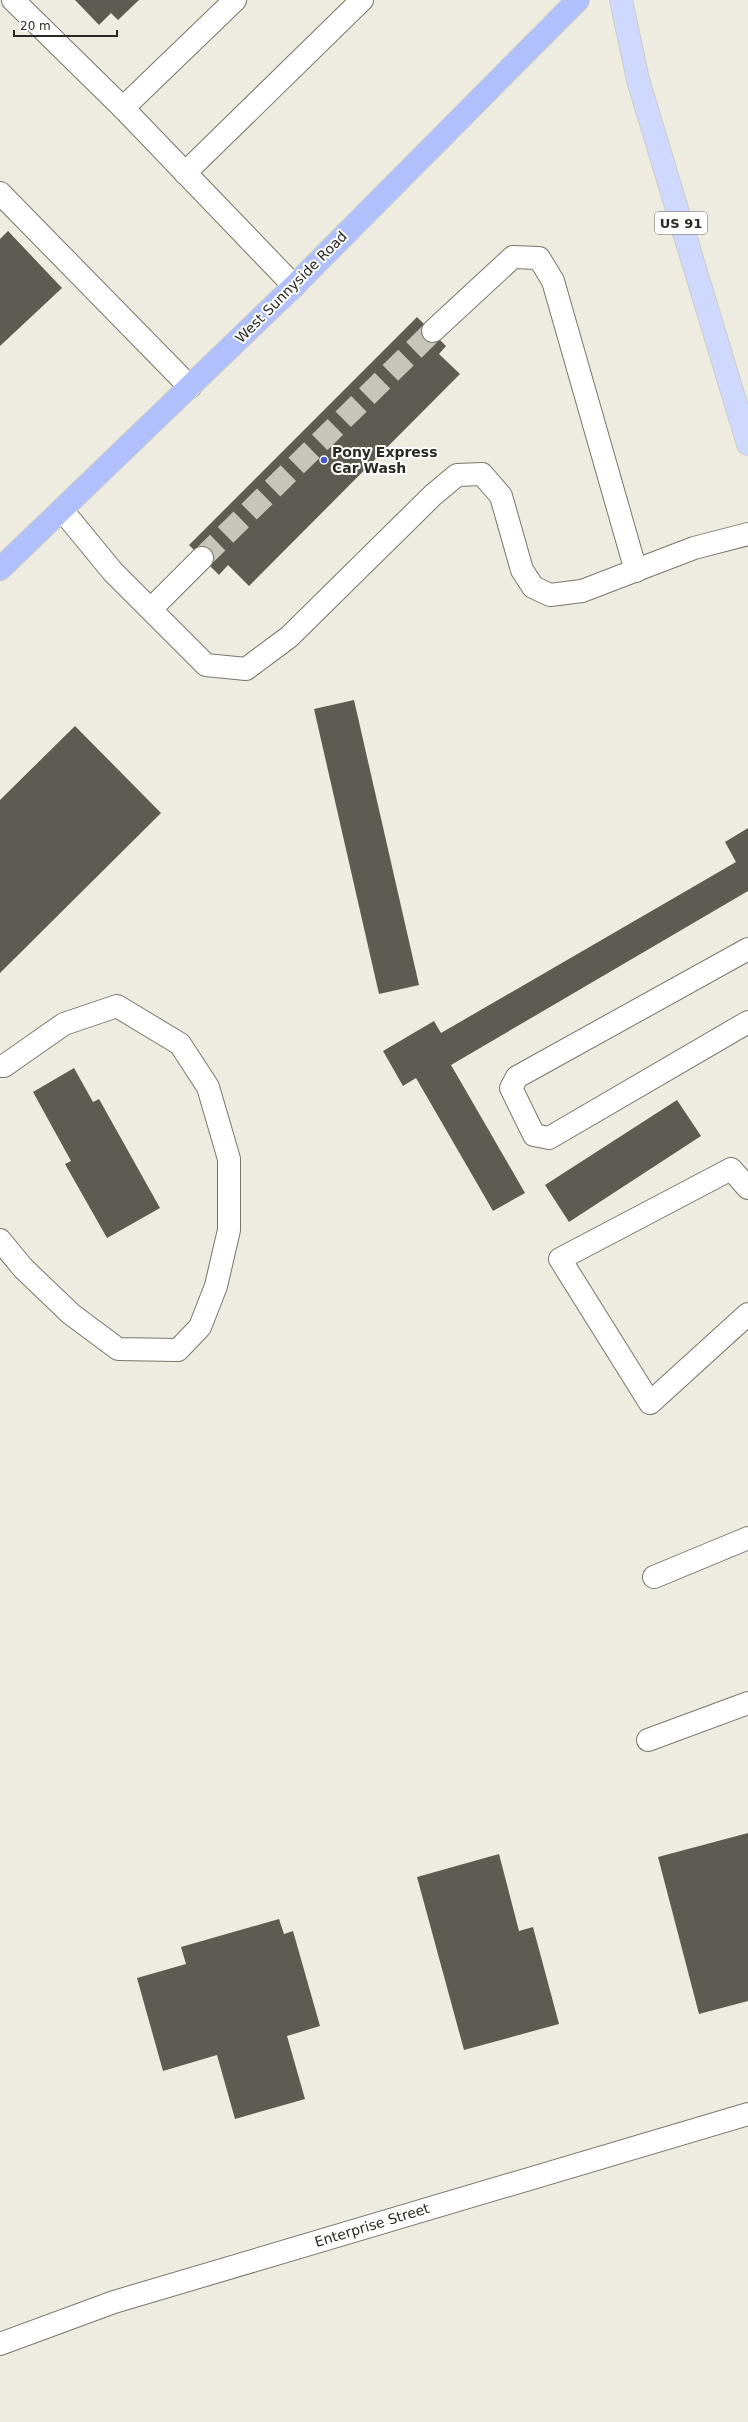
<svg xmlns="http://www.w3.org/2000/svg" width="748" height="2422" font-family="'DejaVu Sans',sans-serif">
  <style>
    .building { fill: #5e5c52 }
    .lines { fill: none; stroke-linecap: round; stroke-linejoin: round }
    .minor-tunnel { stroke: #c7c5ba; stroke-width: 22; stroke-dasharray: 22 11; stroke-linecap: butt }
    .minor-casing { stroke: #78766c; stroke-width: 24 }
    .major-casing { stroke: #ccccca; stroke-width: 24 }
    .highway-casing { stroke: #ccccca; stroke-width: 24 }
    .minor { stroke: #fff; stroke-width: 22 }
    .major { stroke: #cfd9fe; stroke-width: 22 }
    .highway { stroke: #afc0fd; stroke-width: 22 }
    .poi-dot { fill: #4456ca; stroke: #fff; stroke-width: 1.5 }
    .labels { text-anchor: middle; stroke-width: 4; stroke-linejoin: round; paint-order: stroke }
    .shield { fill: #fff; stroke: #6a6966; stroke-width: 1 }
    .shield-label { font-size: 13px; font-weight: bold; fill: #2a2924 }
    .street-label { font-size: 14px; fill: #2a2924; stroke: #fff }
    .poi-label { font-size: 14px; font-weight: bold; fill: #2a2924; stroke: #fff; text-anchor: start }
  </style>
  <rect width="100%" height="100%" fill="#eeece0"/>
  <g class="building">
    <path d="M75,0H139L118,20L111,13L99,25Z"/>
    <path d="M8,231L62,288L0,346V239Z"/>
    <path d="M417,317L446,346L439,354L460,374L249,586L228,565L219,575L189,545Z"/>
    <path d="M354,700L419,985L379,994L314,709Z"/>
    <path d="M75,726L161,813L0,973V800Z"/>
    <path d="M748,828V891L451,1065L525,1193L493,1211L416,1078L403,1086L383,1051L434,1021L441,1033L736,862L725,842Z"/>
    <path d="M74,1068L93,1102L99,1099L160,1208L107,1238L65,1164L71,1161L33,1092Z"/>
    <path d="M677,1100L701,1136L569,1222L545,1185Z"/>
    <path d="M748,1833V2001L699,2014L658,1857Z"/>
    <path d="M499,1854L519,1931L533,1927L559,2024L464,2050L417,1877Z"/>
    <path d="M279,1919L284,1934L293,1931L320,2026L287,2036L305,2099L235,2119L217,2055L163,2071L137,1978L186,1964L181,1947Z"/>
  </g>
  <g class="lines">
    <path class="minor-tunnel" d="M202,558L433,331"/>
    <defs>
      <g id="minor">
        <path d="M13,0L123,108L294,286"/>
        <path d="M123,108L235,0"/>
        <path d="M185,173L362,0"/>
        <path d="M0,193L190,387"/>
        <path d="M433,331L513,257L539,258L553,281L636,571"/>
        <path d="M62,510L113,572L206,665L246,669L289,637L433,495L457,475L482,474L501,496L522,570L533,587L550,595L582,591L694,548L748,534"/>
        <path d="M151,609L202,558"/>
        <path d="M748,949L517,1077L511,1088L534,1135L549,1138L748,1022"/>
        <path d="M0,1066H4L64,1024L117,1006L180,1044L208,1087L229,1159V1230L216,1286L200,1327L178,1350L118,1349L71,1314L23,1268L0,1240"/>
        <path d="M748,1188L731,1169L560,1259L650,1403L748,1314"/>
        <path d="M654,1577L748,1538"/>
        <path d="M648,1740L748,1703"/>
        <path d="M0,2344L114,2302L748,2114"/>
      </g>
      <path id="major" d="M621,0L638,80L748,444"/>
      <path id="highway" d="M0,569L294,286L578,0"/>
    </defs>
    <use href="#minor" class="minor-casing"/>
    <use href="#major" class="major-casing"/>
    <use href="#highway" class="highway-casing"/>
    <use href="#minor" class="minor"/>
    <use href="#major" class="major"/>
    <use href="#highway" class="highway"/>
  </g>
  <circle class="poi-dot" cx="324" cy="460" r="4"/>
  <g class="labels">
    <rect class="shield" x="655" y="212" width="52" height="22" rx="3"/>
    <g class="shield-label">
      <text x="681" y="228">US 91</text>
    </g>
    <g class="street-label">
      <text transform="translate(291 287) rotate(-45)" y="5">West Sunnyside Road</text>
      <text transform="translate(372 2225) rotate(-17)" y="5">Enterprise Street</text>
    </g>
    <g class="poi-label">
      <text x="332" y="457">Pony Express<tspan x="332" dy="16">Car Wash</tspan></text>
    </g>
  </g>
  <path d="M14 30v6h103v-6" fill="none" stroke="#2a2924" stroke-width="2"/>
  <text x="20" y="30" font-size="12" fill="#2a2924" stroke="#ffffff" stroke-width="3" paint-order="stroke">20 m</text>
</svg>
